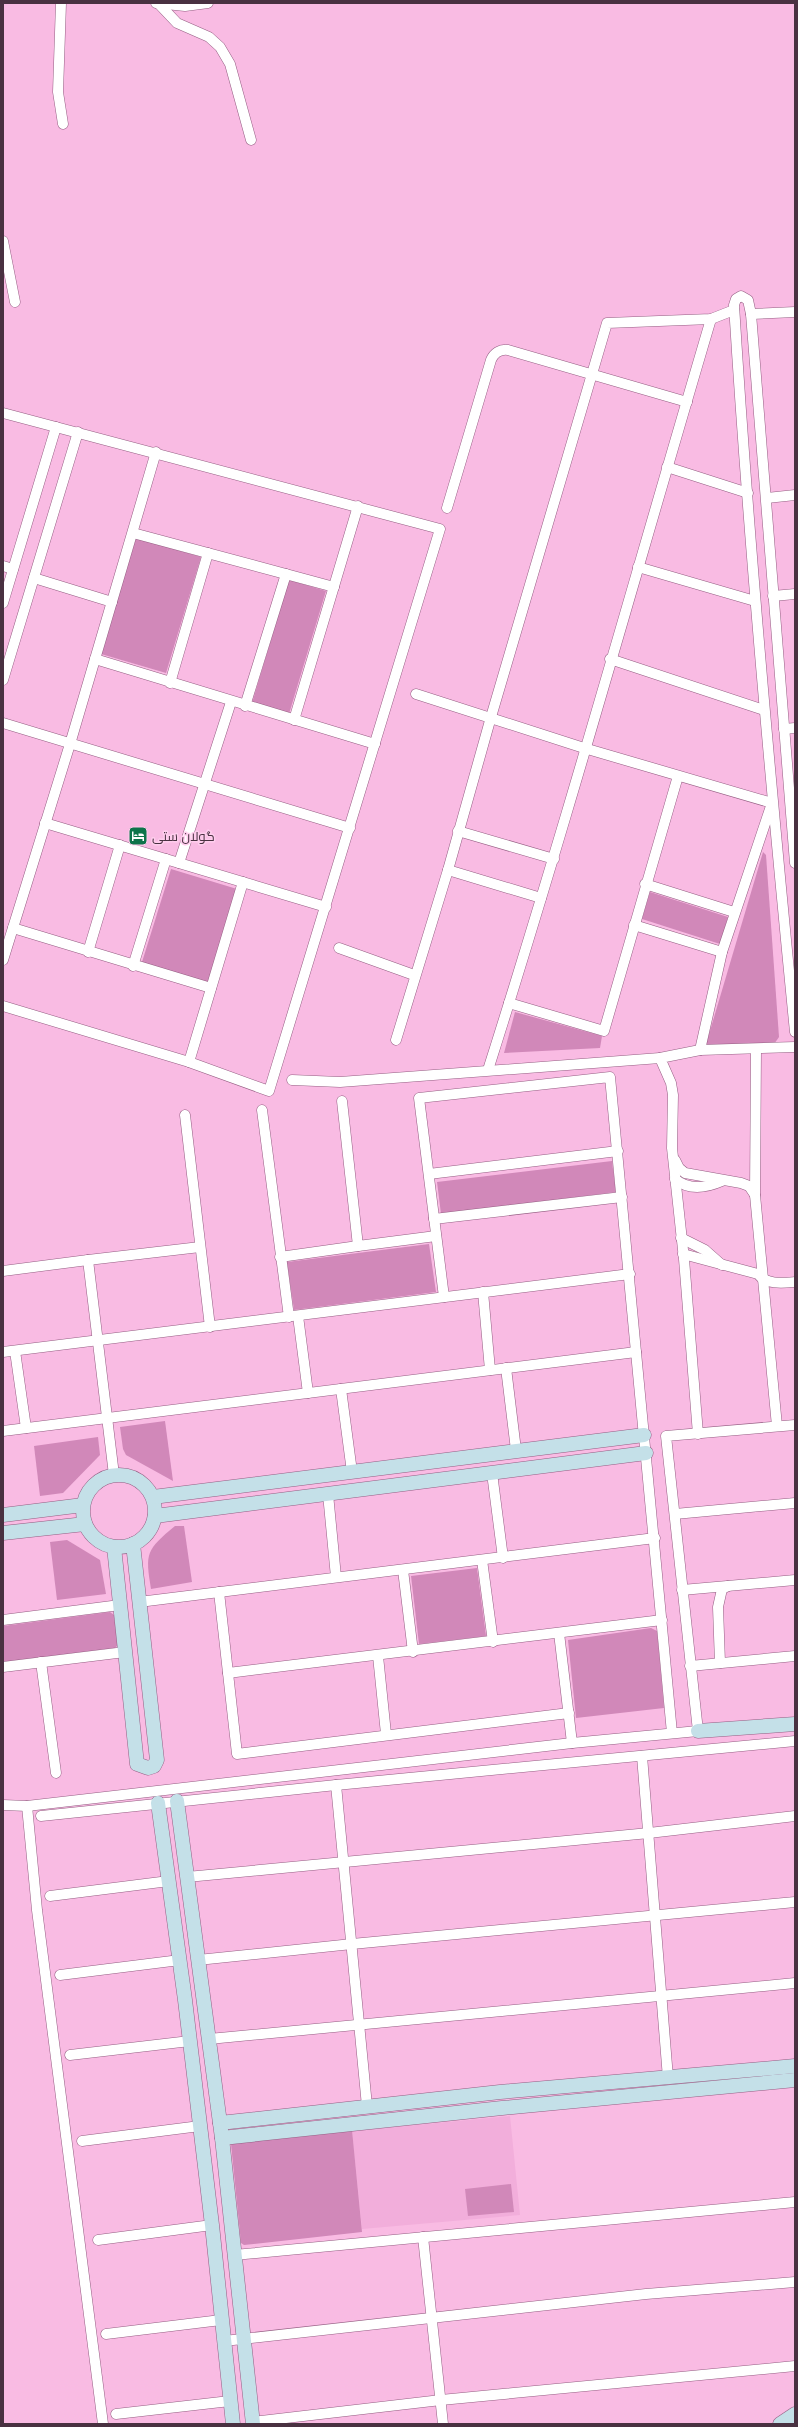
<svg xmlns="http://www.w3.org/2000/svg" width="798" height="2427" font-family="Poppins,Cairo,sans-serif">
  <style>
    .built { fill: #f2aedb }
    .green { fill: #d188b9 }
    .lines { fill: none; stroke-linecap: round; stroke-linejoin: round }
    .street-casing { stroke: #955e83; stroke-width: 11 }
    .secondary-casing { stroke: #955e83; stroke-width: 15 }
    .street { stroke: #fff; stroke-width: 10 }
    .secondary { stroke: #c4e0e8; stroke-width: 14 }
    .labels { text-anchor: middle; stroke-width: 3; stroke-linejoin: round; paint-order: stroke }
    .poi-label { font-size: 13px; fill: #493141; stroke: #ffcded; text-anchor: start }
  </style>
  <rect width="100%" height="100%" fill="#f9bbe3"/>
  <path class="built" d="M510,2116L520,2215L362,2229L352,2131Z"/>
  <g class="green">
    <path d="M136,538L201,557L166,673L101,654Z"/>
    <path d="M289,580L326,591L289,714L252,703Z"/>
    <path d="M763,852L766,855L779,1037L772,1047L704,1051Z"/>
    <path d="M171,869L237,889L208,983L142,962Z"/>
    <path d="M650,892L728,917L720,944L642,919Z"/>
    <path d="M515,1012L602,1036L600,1048L504,1053Z"/>
    <path d="M612,1161L616,1192L441,1214L437,1182Z"/>
    <path d="M429,1244L436,1292L294,1310L287,1262Z"/>
    <path d="M165,1421L173,1481L126,1455L123,1449L120,1427Z"/>
    <path d="M98,1437L100,1455L63,1493L40,1496L34,1446Z"/>
    <path d="M175,1526H184L192,1582L151,1589C145,1553 146,1550 175,1526Z"/>
    <path d="M67,1540L100,1560L106,1594L57,1600L50,1542Z"/>
    <path d="M477,1568L486,1636L419,1644L411,1576Z"/>
    <path d="M110,1612L114,1615L118,1645L115,1648L3,1662V1626Z"/>
    <path d="M651,1628L657,1631L664,1708L576,1718L568,1640Z"/>
    <path d="M352,2130L362,2232L244,2245L241,2243L231,2144Z"/>
    <path d="M511,2184L514,2212L468,2216L465,2189Z"/>
  </g>
  <g class="lines">
    <defs>
      <g id="street">
        <path d="M61,3L58,92L63,124"/>
        <path d="M156,3L185,6L208,3"/>
        <path d="M159,4L177,23L209,37L220,47L230,64L251,140"/>
        <path d="M3,241L15,302"/>
        <path d="M751,314L795,312"/>
        <path d="M3,413L440,529L269,1091L189,1062L3,1006"/>
        <path d="M667,467L748,493"/>
        <path d="M767,498L795,495"/>
        <path d="M447,508L491,360C494,353 500,349 508,350L687,402"/>
        <path d="M133,533L334,587"/>
        <path d="M3,566L13,569"/>
        <path d="M638,567L755,601"/>
        <path d="M34,578L112,602"/>
        <path d="M773,596L795,594"/>
        <path d="M3,603L56,427"/>
        <path d="M95,659L375,744"/>
        <path d="M610,659L764,710"/>
        <path d="M3,680L78,432"/>
        <path d="M170,683L208,553"/>
        <path d="M416,694L584,748L772,803L722,952L700,1050"/>
        <path d="M245,706L286,574"/>
        <path d="M294,720L358,506"/>
        <path d="M3,723L350,828"/>
        <path d="M784,729L795,728"/>
        <path d="M45,823L326,907"/>
        <path d="M458,831L554,859"/>
        <path d="M179,863L231,702"/>
        <path d="M795,863L751,314L748,300L741,296L736,299L734,305C749,548 771,790 795,1032"/>
        <path d="M448,870L541,898"/>
        <path d="M645,884L734,912"/>
        <path d="M634,925L722,952"/>
        <path d="M13,928L211,988"/>
        <path d="M339,948L414,975"/>
        <path d="M88,952L120,845"/>
        <path d="M3,960L70,744L156,452"/>
        <path d="M133,966L166,859"/>
        <path d="M509,1003L604,1031L678,776"/>
        <path d="M396,1040L448,870L491,717L607,323L711,319L734,310"/>
        <path d="M756,1049L755,1195L777,1426"/>
        <path d="M189,1062L243,882"/>
        <path d="M488,1070C567,821 637,569 711,319"/>
        <path d="M292,1080L340,1082L660,1058"/>
        <path d="M342,1101L358,1246L436,1236"/>
        <path d="M262,1110L289,1317"/>
        <path d="M185,1115L210,1327"/>
        <path d="M675,1160L679,1168L685,1173L741,1183L749,1186L755,1195"/>
        <path d="M429,1174L618,1151"/>
        <path d="M675,1179C689,1191 706,1188 722,1181"/>
        <path d="M434,1219L622,1197"/>
        <path d="M681,1238L705,1250L722,1265"/>
        <path d="M683,1254L758,1274C766,1285 783,1283 795,1282"/>
        <path d="M280,1257L358,1246"/>
        <path d="M3,1271L88,1260"/>
        <path d="M483,1292L490,1370"/>
        <path d="M444,1297L419,1098L610,1077L672,1733"/>
        <path d="M298,1316L308,1393"/>
        <path d="M15,1351L26,1428"/>
        <path d="M3,1352L630,1274"/>
        <path d="M506,1368L516,1450"/>
        <path d="M341,1389L352,1472"/>
        <path d="M3,1431L636,1352"/>
        <path d="M698,1434L684,1259L672,1148L673,1095L671,1083L660,1058L700,1050L795,1047"/>
        <path d="M492,1473L503,1558"/>
        <path d="M114,1475L88,1260L200,1247"/>
        <path d="M328,1494L336,1577"/>
        <path d="M675,1514L795,1503"/>
        <path d="M482,1560L493,1642"/>
        <path d="M403,1570L413,1652"/>
        <path d="M682,1590L795,1580"/>
        <path d="M219,1592L237,1754L569,1713"/>
        <path d="M139,1602L655,1538"/>
        <path d="M3,1620L120,1605"/>
        <path d="M559,1633L572,1743"/>
        <path d="M378,1656L386,1734"/>
        <path d="M41,1662L56,1773"/>
        <path d="M720,1663L718,1607L722,1589L728,1586"/>
        <path d="M690,1666L795,1656"/>
        <path d="M3,1667L125,1652"/>
        <path d="M228,1673L662,1620"/>
        <path d="M642,1756L668,2078"/>
        <path d="M336,1785L367,2106"/>
        <path d="M3,1805L27,1806L572,1743L698,1731L666,1436L795,1425"/>
        <path d="M27,1806L37,1910L103,2424"/>
        <path d="M41,1816L336,1785L795,1741"/>
        <path d="M187,1877L649,1833L795,1816"/>
        <path d="M50,1896L169,1881"/>
        <path d="M198,1960L352,1944L795,1902"/>
        <path d="M60,1975L180,1960"/>
        <path d="M209,2039L795,1983"/>
        <path d="M70,2055L190,2041"/>
        <path d="M82,2141L200,2126"/>
        <path d="M423,2237L443,2424"/>
        <path d="M98,2240L212,2225"/>
        <path d="M234,2255L795,2202"/>
        <path d="M106,2334L221,2320"/>
        <path d="M224,2341L646,2294L795,2282"/>
        <path d="M116,2414L230,2401"/>
        <path d="M252,2422L441,2400L795,2366"/>
      </g>
      <g id="secondary">
        <circle cx="119" cy="1511" r="36"/>
        <path d="M153,1497L644,1435"/>
        <path d="M3,1515L83,1505"/>
        <path d="M155,1516L646,1453"/>
        <path d="M3,1533L85,1524"/>
        <path d="M114,1547L137,1764L148,1768L154,1766L157,1760L133,1544"/>
        <path d="M698,1731L795,1724"/>
        <path d="M177,1801L222,2138L253,2424"/>
        <path d="M158,1803L185,2000L212,2225L233,2424"/>
        <path d="M220,2123L500,2092L795,2066"/>
        <path d="M222,2138L502,2108L795,2080"/>
        <path d="M780,2424L795,2414"/>
      </g>
    </defs>
    <use href="#street" class="street-casing"/>
    <use href="#secondary" class="secondary-casing"/>
    <use href="#street" class="street"/>
    <use href="#secondary" class="secondary"/>
  </g>
  <defs>
    <symbol id="hotel-square" viewBox="-11 -11 22 22"><rect x="-9" y="-9" width="18" height="18" rx="4" fill="#0e744b" stroke="#ffcded"/><path d="M-6-4.5h1.5V1H6V5H4.5V3h-9V5H-6ZM-4 0a1.8 1.8 0 1 1 3.6 0ZM.5 0V-2.5h3Q6-2.5 6 0Z" fill="#fff"/></symbol>
  </defs>
  <g fill-rule="evenodd">
    <use href="#hotel-square" x="127" y="825" width="22" height="22"/>
  </g>
  <g class="labels">
    <g class="poi-label">
      <text x="152" y="841">گولان ستی</text>
    </g>
  </g>
  <rect width="798" height="2427" fill="none" stroke="#493141" stroke-width="8"/>
</svg>
